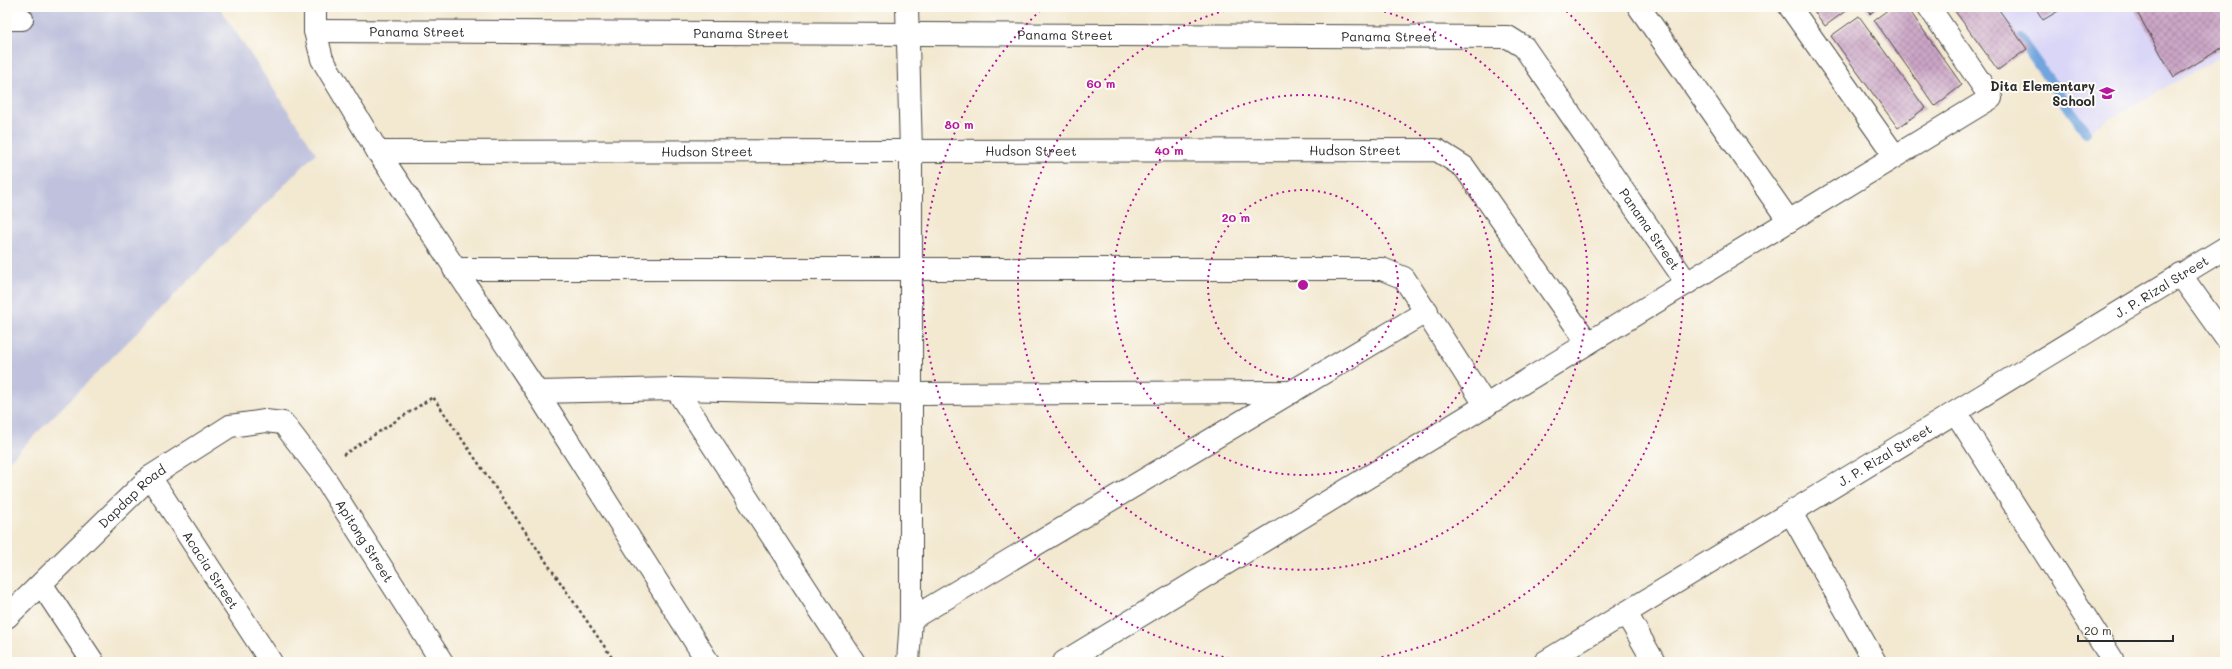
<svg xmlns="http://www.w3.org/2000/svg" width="2232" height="669" font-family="Mali,sans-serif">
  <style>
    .built { fill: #dad6f7 }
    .industrial { fill: #c0c2dd }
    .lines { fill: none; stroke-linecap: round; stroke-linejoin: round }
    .stream { stroke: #72a5de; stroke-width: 10 }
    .building { fill: url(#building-cross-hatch) }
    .minor-casing { stroke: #494744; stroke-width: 24 }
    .major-casing { stroke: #494744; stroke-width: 24 }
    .path { stroke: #494744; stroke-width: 2.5; stroke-dasharray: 3 3; stroke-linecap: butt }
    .minor { stroke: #fff; stroke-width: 22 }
    .major { stroke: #fff; stroke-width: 22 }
    .ring { fill: none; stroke: #b5179e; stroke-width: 2; stroke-dasharray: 2 4 }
    .labels { text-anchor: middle; stroke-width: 4; stroke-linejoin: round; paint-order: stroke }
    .street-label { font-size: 13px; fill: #2b2b2b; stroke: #fdfcf7 }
    .poi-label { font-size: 13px; font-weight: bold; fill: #2b2b2b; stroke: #fdfcf7; text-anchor: end }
    .centre { fill: #b5179e; stroke: #fdfcf7; stroke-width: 2 }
    .ring-label { font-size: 12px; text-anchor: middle; font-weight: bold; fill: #b5179e; stroke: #fdfcf7; stroke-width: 4; stroke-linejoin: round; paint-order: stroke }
  </style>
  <defs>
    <pattern id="building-cross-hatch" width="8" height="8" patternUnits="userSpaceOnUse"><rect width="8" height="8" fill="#cba5c6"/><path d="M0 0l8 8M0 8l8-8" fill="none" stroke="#a587a1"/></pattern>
  </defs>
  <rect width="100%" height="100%" fill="#fdfcf7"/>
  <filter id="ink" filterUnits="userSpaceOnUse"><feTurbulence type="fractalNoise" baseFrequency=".025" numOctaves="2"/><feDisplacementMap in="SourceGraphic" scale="8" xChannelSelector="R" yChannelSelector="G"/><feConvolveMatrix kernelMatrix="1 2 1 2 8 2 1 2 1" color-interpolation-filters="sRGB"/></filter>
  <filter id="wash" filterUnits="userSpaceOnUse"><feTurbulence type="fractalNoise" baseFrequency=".012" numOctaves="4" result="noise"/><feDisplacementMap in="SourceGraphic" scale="16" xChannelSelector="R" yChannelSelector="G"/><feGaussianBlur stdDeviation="0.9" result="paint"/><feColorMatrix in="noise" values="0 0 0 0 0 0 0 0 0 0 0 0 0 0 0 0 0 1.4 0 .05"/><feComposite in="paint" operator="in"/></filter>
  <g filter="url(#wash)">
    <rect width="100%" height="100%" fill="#f3e8d0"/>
    <path class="built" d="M1996,7H2225V54L2086,132Z"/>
    <path class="industrial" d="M7,7H219L316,153L7,463Z"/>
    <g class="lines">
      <path class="stream" d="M2020,39L2086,132"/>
    </g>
    <g id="blocks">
      <g class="building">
        <path d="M1811,7H1851L1825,26Z"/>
        <path d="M1865,7H1878L1870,14Z"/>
        <path d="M1892,7H1907L1962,85L1935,106L1874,20Z"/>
        <path d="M1952,7H1997L2027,49L1998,70Z"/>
        <path d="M2035,7H2065L2043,20Z"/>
        <path d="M2134,7H2225V46L2174,77Z"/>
        <path d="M1859,16L1925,108L1898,128L1831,36Z"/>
      </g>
    </g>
  </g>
  <g filter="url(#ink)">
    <use href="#blocks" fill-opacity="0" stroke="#494744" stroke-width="1"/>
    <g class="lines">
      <defs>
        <g id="minor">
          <path d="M315,7V31L322,59L378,152L537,392L708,662"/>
          <path d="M907,7L911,151V619L908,662"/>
          <path d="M1639,7L1789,221"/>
          <path d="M1790,7L1895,156"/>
          <path d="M7,19H22"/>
          <path id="s1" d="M315,31L1508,37L1524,47L1687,283"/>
          <path id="s2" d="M378,152L1437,150L1464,167L1588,343"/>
          <path d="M454,269H1382L1404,278L1486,406"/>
          <path d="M2180,274L2225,337"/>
          <path d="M676,389L854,662"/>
          <path d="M537,392L676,389L911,394L1292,392"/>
          <path d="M1956,413L2112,659"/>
          <path id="s3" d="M150,477L271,662"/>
          <path d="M1791,513L1875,662"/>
          <path d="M42,585L93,662"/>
          <path d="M1626,613L1654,662"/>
          <path id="s4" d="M7,617L150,477L230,426L265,421L283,423L320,471L442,662"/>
          <path d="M911,619L1427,311"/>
          <path d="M1064,662L1991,98L1929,7"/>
        </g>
        <g id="major">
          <path id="s5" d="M1545,662L2225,248"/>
        </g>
      </defs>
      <use href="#minor" class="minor-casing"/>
      <use href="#major" class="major-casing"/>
      <path class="path" d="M343,455L433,397L615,662"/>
      <use href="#minor" class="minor"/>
      <use href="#major" class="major"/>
    </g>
  </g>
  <g class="ring">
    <circle cx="1303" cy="285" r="95"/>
    <circle cx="1303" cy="285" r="190"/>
    <path d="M1367 7A285 285 0 1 1 1239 7"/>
    <path d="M1253 662A380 380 0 0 1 1044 7M1562 7A380 380 0 0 1 1353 662"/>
  </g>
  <defs>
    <symbol id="school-bare" viewBox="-9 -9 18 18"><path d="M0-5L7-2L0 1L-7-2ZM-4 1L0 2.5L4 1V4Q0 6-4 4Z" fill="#b5179e" stroke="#fdfcf7" stroke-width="2.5" paint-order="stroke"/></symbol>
  </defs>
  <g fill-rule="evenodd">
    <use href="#school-bare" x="2096" y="82" width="22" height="22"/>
  </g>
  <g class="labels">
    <g class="street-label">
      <text dy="5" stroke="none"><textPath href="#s1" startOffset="102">Panama Street</textPath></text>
      <text dy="5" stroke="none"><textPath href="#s1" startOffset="426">Panama Street</textPath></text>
      <text dy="5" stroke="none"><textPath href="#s1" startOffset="750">Panama Street</textPath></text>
      <text dy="5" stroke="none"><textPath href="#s1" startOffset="1074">Panama Street</textPath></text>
      <text dy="5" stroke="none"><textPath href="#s2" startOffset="977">Hudson Street</textPath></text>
      <text dy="5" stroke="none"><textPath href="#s2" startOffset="329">Hudson Street</textPath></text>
      <text dy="5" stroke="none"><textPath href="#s2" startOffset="653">Hudson Street</textPath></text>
      <text dy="5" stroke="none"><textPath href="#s1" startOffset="1433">Panama Street</textPath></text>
      <text dy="5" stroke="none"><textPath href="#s5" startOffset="722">J. P. Rizal Street</textPath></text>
      <text dy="5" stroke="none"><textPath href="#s5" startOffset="398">J. P. Rizal Street</textPath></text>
      <text dy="5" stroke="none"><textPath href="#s4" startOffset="174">Dapdap Road</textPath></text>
      <text dy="5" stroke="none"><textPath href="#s4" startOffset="492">Apitong Street</textPath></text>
      <text dy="5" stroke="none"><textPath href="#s3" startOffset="111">Acacia Street</textPath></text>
    </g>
    <g class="poi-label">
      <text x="2095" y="91">Dita Elementary<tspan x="2095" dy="15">School</tspan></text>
    </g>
  </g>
  <circle cx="1303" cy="285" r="6" class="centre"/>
  <g class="ring-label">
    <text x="1101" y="88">60 m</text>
    <text x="959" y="129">80 m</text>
    <text x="1169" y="155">40 m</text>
    <text x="1236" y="222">20 m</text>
  </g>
  <rect width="2232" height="669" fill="none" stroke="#fdfcf7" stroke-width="24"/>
  <path d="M2078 635v6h95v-6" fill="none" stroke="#2b2b2b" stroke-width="2"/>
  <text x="2084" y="635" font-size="12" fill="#2b2b2b" stroke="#fdfcf7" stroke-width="3" paint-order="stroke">20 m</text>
</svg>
